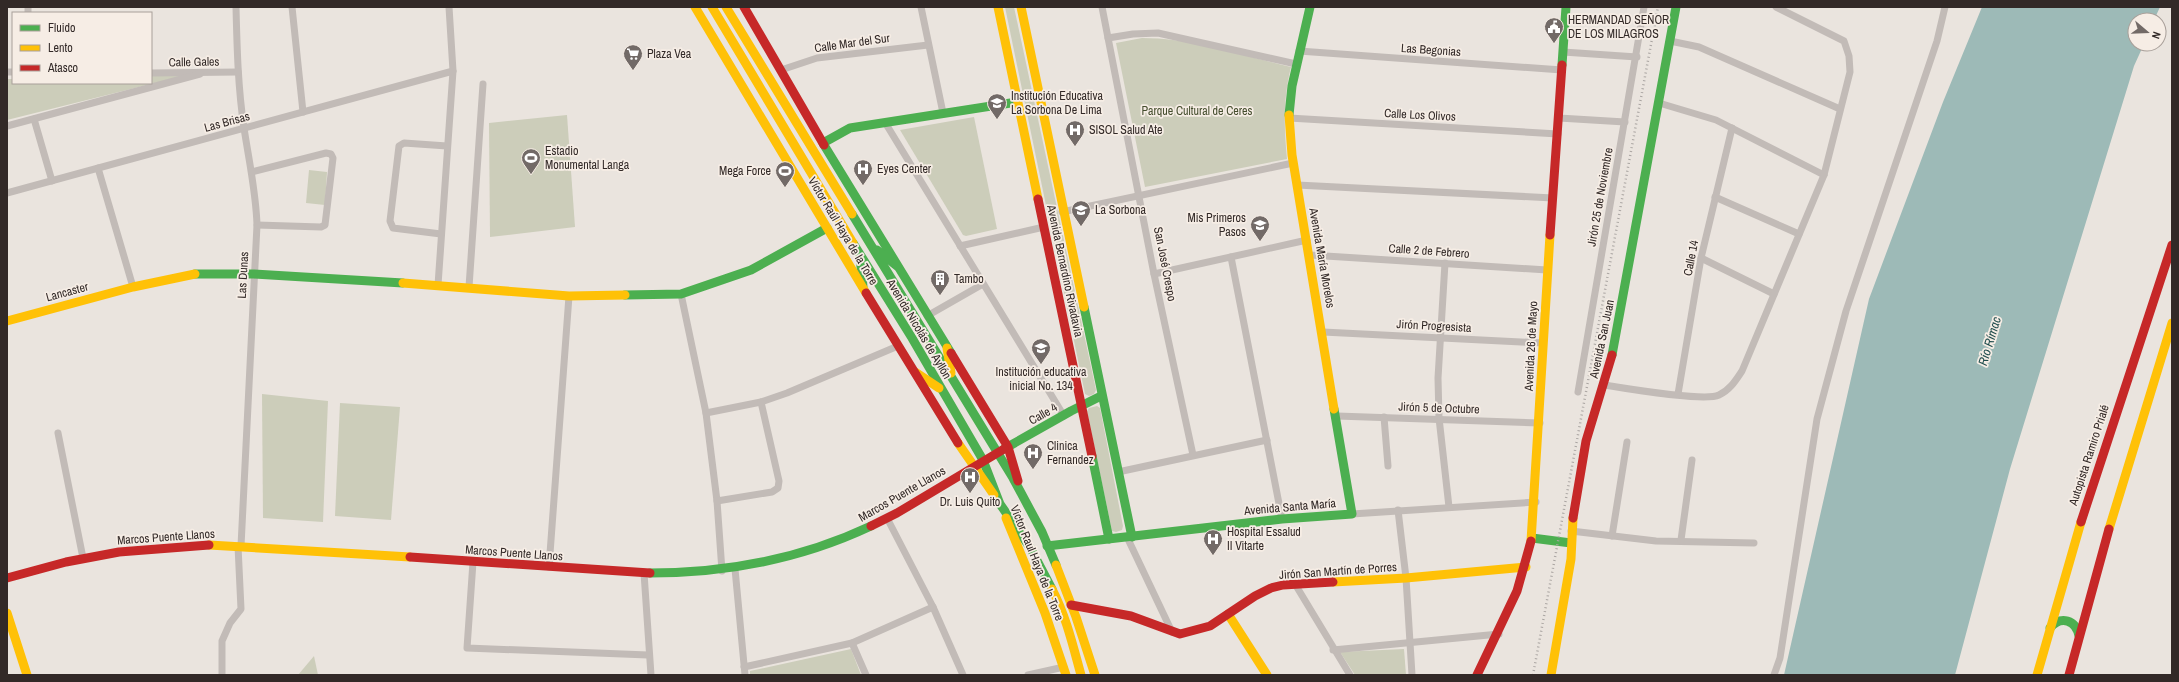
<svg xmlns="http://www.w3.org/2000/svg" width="2179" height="682" font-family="'Archivo Narrow',sans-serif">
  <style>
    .green { fill: #cccdba }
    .water { fill: #9dbab7 }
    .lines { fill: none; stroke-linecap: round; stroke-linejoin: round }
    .street { stroke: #c2bbb7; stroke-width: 7 }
    .fast { stroke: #4caf50; stroke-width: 9 }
    .slow { stroke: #ffc107; stroke-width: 9 }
    .jam { stroke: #c62828; stroke-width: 9 }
    .rail { stroke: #aaa5a2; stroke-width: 2.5; stroke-dasharray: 1 3; stroke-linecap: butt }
    .labels { text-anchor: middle; stroke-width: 3.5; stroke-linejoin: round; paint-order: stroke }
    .poi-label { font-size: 12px; fill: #322927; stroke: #f6ede5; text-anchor: start }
    .street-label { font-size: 12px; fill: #322927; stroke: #f6ede5 }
    .park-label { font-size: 12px; fill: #444d2d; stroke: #f6ede5 }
    .water-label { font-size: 13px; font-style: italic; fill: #214e4e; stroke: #f6ede5 }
  </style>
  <rect width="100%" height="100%" fill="#eae4de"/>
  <g class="green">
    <path d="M1005,7H1014L1096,390L1094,394L1089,396L1085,394Z"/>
    <path d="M1142,38C1192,38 1243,56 1291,67C1283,99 1284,127 1287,159L1145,187L1116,43Z"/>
    <path d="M151,76H183L7,120V79H13V83H151Z"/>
    <path d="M567,115L575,227L490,237L489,123Z"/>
    <path d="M974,117L997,229L966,236L963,235L900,130Z"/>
    <path d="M309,170L327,172L325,205L306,203Z"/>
    <path d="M262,394L328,401L323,522L263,518Z"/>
    <path d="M340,403L400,407L391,520L335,516Z"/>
    <path d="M1097,406L1100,408L1123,526L1122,530L1116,532L1112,531L1087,411L1089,408Z"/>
    <path d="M851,649L861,675H750V671Z"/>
    <path d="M1404,649L1406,675H1355L1340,652Z"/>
    <path d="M314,656L318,675H298Z"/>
  </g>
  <path class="water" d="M1982,7H2160L2154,20H2135V44H2144L2134,66L2010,469L1955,675H1784L1869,299L1943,102Z"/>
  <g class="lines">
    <g class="street">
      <path d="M236,7C237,48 238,88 244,128C249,161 256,192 257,225L241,546"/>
      <path d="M292,7L303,112"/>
      <path d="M921,7L943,113"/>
      <path d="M1102,7L1154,274L1193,455"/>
      <path d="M28,13V7"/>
      <path d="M1108,38L1133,34L1158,33L1296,64"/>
      <path d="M1670,41L1699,47L1840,109"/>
      <path d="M1299,51L1562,70"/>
      <path d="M1563,52L1637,57"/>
      <path d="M781,70L817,58L928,45"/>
      <path d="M7,72H13"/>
      <path d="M151,73L238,72"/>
      <path d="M1659,103L1716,120L1824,175"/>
      <path d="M1289,118L1558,134"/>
      <path d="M1559,118L1625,122"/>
      <path d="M34,119L52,181"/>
      <path d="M886,124L1064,416"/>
      <path d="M7,126L200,74"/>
      <path d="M98,168L133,287"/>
      <path d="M252,172L326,153L331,154L333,158L325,225L321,227L257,225"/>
      <path d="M1297,185L1553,198"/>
      <path d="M7,193L453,71"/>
      <path d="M1715,197L1799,234"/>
      <path d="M1062,212L1293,163"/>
      <path d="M441,234L393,228L390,221L399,146L404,143L447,146"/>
      <path d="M960,246L1044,227"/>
      <path d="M1310,255L1547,270"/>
      <path d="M1231,257L1282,519"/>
      <path d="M1701,258L1774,294"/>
      <path d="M1445,263L1438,378L1439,418L1449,507"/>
      <path d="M1154,274L1307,240"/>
      <path d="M438,285L453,71L449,7"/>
      <path d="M469,287L483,84"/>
      <path d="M681,294L706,413L717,501L722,571"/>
      <path d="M927,316L983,284"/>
      <path d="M1323,332L1543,343"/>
      <path d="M1604,385C1625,388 1704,402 1719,395C1730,390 1736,380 1742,371L1824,175L1850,72L1849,56L1844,41L1776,7"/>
      <path d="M1578,392L1644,7"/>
      <path d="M1678,394L1701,258L1732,128"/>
      <path d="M706,413L761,402L787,393L898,346"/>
      <path d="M1337,416L1540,423"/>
      <path d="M1384,417L1388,466"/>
      <path d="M58,433L83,558"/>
      <path d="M1118,472L1267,440"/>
      <path d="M717,501L772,492L778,488L779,481L761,402"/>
      <path d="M1398,510L1406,578L1412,675"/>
      <path d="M1352,514L1536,502"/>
      <path d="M887,518L933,607L963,675"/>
      <path d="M1571,531L1656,541L1754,543"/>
      <path d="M1612,536L1627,442"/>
      <path d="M1127,537L1172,632"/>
      <path d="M1681,540L1692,460"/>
      <path d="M473,562L467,648L648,655"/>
      <path d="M549,567L569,296"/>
      <path d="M735,569L745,675"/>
      <path d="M644,573L651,675"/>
      <path d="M1295,584L1350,675"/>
      <path d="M852,643L866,675"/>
      <path d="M1333,650L1499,634"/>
      <path d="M744,667L852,643L933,607"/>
      <path d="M222,675V641L230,623L241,609L238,546"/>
      <path d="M1028,675L1064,667"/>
      <path d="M1774,675L1780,658L1817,419L1846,311L1937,41L1945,7"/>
    </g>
    <g class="fast">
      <path d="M1562,65L1566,7"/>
      <path d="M1289,115L1292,86L1310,7"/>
      <path d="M823,143L850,128L1017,102"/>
      <path d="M824,145L951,353"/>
      <path d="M852,214L1013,478L1042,532L1056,565"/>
      <path d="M853,243L912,338L983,460L1000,504L1031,549L1052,589"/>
      <path d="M877,250L897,266"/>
      <path d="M860,256L863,287"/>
      <path d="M195,274H254L403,283"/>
      <path d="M625,295L681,294L751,270L827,228"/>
      <path d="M1084,307L1132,537"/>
      <path d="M1612,355L1676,7"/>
      <path d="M1004,449L1071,411L1101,396"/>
      <path d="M1092,456L1109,539"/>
      <path d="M1532,538L1571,543"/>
      <path d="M1047,546L1282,519L1352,514L1334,409"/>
      <path d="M650,573C727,573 801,559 871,526"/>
      <path d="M2050,628C2061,615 2076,620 2079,636"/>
    </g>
    <g class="slow">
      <path d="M695,7L866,293"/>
      <path d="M712,7L853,243"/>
      <path d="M726,7L852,214"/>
      <path d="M998,7L1038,199"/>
      <path d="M1021,7L1084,307"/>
      <path d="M1289,115L1292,155L1334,409"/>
      <path d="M403,283L569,296L625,295"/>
      <path d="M7,321L133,287L195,274"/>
      <path d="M947,348L951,373"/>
      <path d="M915,372L939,388"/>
      <path d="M958,443L994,495"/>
      <path d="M1006,518L1045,613L1066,675"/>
      <path d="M2109,529L2172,323"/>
      <path d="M1531,541L1550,235"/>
      <path d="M209,545L410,557"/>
      <path d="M1056,565L1076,617L1095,675"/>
      <path d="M1333,582L1406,578L1526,567"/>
      <path d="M1052,589C1066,616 1073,646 1081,675"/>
      <path d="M7,613L27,675"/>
      <path d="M1228,614L1267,675"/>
      <path d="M1551,675L1571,559L1573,518"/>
      <path d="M2037,675L2081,522"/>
    </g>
    <g class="jam">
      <path d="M744,7L824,145"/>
      <path d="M1038,199L1092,456"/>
      <path d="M1550,235L1562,65"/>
      <path d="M866,293L958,443"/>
      <path d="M951,353L1008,447L1018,481"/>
      <path d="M1573,518L1586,441L1612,355"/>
      <path d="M2081,522L2172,245"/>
      <path d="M871,526L897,513L1004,449"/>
      <path d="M410,557L650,573"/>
      <path d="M7,578L66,562L119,552L209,545"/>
      <path d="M1071,605L1131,616L1180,634L1210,626L1255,596L1271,588L1283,585L1333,582"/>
      <path d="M1477,675L1517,591L1531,541"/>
      <path d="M2069,675L2109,529"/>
    </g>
    <path class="rail" d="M1533,675L1658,7"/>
  </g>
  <defs>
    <symbol id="civic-pin" viewBox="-11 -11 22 30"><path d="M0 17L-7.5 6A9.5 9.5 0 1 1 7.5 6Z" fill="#726a67" stroke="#f6ede5"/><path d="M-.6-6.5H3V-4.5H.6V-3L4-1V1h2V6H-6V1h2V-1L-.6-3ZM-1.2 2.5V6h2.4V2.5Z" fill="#fff"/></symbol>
    <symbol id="supermarket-pin" viewBox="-11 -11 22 30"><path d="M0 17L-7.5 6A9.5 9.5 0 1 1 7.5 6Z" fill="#726a67" stroke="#f6ede5"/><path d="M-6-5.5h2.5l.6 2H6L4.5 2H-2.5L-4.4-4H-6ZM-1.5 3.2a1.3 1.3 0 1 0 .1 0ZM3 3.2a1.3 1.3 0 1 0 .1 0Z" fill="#fff"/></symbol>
    <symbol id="school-pin" viewBox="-11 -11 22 30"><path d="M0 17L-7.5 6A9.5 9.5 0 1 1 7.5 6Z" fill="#726a67" stroke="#f6ede5"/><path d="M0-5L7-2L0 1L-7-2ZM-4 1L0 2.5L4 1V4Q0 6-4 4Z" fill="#fff"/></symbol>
    <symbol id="hospital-pin" viewBox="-11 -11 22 30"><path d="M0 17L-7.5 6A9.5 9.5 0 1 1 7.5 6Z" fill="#726a67" stroke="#f6ede5"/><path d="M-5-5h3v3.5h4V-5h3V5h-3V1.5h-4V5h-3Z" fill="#fff"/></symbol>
    <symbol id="stadium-pin" viewBox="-11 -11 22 30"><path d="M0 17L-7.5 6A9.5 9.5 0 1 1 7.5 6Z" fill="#726a67" stroke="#f6ede5"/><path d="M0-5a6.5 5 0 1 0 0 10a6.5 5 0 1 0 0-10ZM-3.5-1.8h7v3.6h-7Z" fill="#fff"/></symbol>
    <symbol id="university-pin" viewBox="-11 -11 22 30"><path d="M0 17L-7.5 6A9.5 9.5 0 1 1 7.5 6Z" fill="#726a67" stroke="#f6ede5"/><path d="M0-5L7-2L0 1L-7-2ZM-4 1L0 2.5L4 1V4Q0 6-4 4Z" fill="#fff"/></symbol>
    <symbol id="building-pin" viewBox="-11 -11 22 30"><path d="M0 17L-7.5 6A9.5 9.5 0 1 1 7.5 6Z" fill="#726a67" stroke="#f6ede5"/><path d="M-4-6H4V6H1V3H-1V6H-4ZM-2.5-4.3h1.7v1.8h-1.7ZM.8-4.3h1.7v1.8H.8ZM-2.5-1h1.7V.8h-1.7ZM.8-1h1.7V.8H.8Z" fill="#fff"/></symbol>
  </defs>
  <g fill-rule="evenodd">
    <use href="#civic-pin" x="1543" y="16" width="22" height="30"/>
    <use href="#supermarket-pin" x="622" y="43" width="22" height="30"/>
    <use href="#school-pin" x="986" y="92" width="22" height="30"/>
    <use href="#hospital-pin" x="1064" y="119" width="22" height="30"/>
    <use href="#stadium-pin" x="520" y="147" width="22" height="30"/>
    <use href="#hospital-pin" x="852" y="158" width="22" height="30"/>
    <use href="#stadium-pin" x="774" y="160" width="22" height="30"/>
    <use href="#university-pin" x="1070" y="199" width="22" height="30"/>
    <use href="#school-pin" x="1249" y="214" width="22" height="30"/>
    <use href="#building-pin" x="929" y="268" width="22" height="30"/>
    <use href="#school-pin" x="1030" y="337" width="22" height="30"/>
    <use href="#hospital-pin" x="1022" y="442" width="22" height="30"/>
    <use href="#hospital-pin" x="959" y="466" width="22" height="30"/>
    <use href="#hospital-pin" x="1202" y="528" width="22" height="30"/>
  </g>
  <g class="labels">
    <g class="poi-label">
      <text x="1568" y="24">HERMANDAD SEÑOR<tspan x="1568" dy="14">DE LOS MILAGROS</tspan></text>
      <text x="647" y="58">Plaza Vea</text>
      <text x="1011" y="100">Institución Educativa<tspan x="1011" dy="14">La Sorbona De Lima</tspan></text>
      <text x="1089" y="134">SISOL Salud Ate</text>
      <text x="545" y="155">Estadio<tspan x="545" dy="14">Monumental Langa</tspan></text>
      <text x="877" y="173">Eyes Center</text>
      <text x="771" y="175" text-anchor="end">Mega Force</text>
      <text x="1095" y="214">La Sorbona</text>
      <text x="1246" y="222" text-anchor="end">Mis Primeros<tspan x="1246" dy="14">Pasos</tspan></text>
      <text x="954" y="283">Tambo</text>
      <text x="1041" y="376" text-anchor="middle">Institución educativa<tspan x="1041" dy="14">inicial No. 134</tspan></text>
      <text x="1047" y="450">Clinica<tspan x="1047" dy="14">Fernandez</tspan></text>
      <text x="970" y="506" text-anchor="middle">Dr. Luis Quito</text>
      <text x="1227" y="536">Hospital Essalud<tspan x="1227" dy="14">II Vitarte</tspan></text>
    </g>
    <g class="street-label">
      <text transform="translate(852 43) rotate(-8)" y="4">Calle Mar del Sur</text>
      <text transform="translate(1431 50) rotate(4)" y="4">Las Begonias</text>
      <text transform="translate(194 62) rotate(-1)" y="4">Calle Gales</text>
      <text transform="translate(1420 115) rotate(3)" y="4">Calle Los Olivos</text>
      <text transform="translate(227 122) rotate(-15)" y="4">Las Brisas</text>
      <text transform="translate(1600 197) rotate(-80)" y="4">Jirón 25 de Noviembre</text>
      <text transform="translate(843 231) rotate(59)" y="4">Víctor Raúl Haya de la Torre</text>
      <text transform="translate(1429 251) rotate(4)" y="4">Calle 2 de Febrero</text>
      <text transform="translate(1322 258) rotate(80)" y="4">Avenida María Morelos</text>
      <text transform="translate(1691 258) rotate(-79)" y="4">Calle 14</text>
      <text transform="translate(1165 264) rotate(79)" y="4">San José Crespo</text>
      <text transform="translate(1065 271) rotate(78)" y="4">Avenida Bernardino Rivadavia</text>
      <text transform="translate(243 275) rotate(-87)" y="4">Las Dunas</text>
      <text transform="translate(67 292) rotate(-15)" y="4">Lancaster</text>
      <text transform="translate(1434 326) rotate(3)" y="4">Jirón Progresista</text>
      <text transform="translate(919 329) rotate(59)" y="4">Avenida Nicolás de Ayllón</text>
      <text transform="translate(1602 339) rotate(-78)" y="4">Avenida San Juan</text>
      <text transform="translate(1531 346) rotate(-87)" y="4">Avenida 26 de Mayo</text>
      <text transform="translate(1439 408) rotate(2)" y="4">Jirón 5 de Octubre</text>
      <text transform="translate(1043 414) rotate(-30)" y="4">Calle 4</text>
      <text transform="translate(2089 455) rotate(-72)" y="4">Autopista Ramiro Prialé</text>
      <text transform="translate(902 494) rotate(-30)" y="4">Marcos Puente Llanos</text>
      <text transform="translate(1290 507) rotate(-5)" y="4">Avenida Santa María</text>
      <text transform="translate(166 537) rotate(-4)" y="4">Marcos Puente Llanos</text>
      <text transform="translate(514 553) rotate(4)" y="4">Marcos Puente Llanos</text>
      <text transform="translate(1037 563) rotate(68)" y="4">Victor Raul Haya de la Torre</text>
      <text transform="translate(1338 571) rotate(-4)" y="4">Jirón San Martín de Porres</text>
    </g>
    <g class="park-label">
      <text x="1197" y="115">Parque Cultural de Ceres</text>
    </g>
    <g class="water-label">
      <text transform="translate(1989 341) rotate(-73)" y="5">Río Rímac</text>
    </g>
  </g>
  <rect width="2179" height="682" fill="none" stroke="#322927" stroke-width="16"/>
  <rect x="12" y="12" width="140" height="72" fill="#f6ede5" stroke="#a89f99"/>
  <rect x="20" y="25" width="20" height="6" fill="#4caf50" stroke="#a89f99"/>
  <text x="48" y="32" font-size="12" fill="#322927">Fluido</text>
  <rect x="20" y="45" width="20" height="6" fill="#ffc107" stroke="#a89f99"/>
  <text x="48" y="52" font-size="12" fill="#322927">Lento</text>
  <rect x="20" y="65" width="20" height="6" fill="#c62828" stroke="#a89f99"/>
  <text x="48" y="72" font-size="12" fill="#322927">Atasco</text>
  <g transform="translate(2147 32) rotate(109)"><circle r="19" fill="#f6ede5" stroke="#a89f99"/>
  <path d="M0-3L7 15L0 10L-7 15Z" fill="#726a67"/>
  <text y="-6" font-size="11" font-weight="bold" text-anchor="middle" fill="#322927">N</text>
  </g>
</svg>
